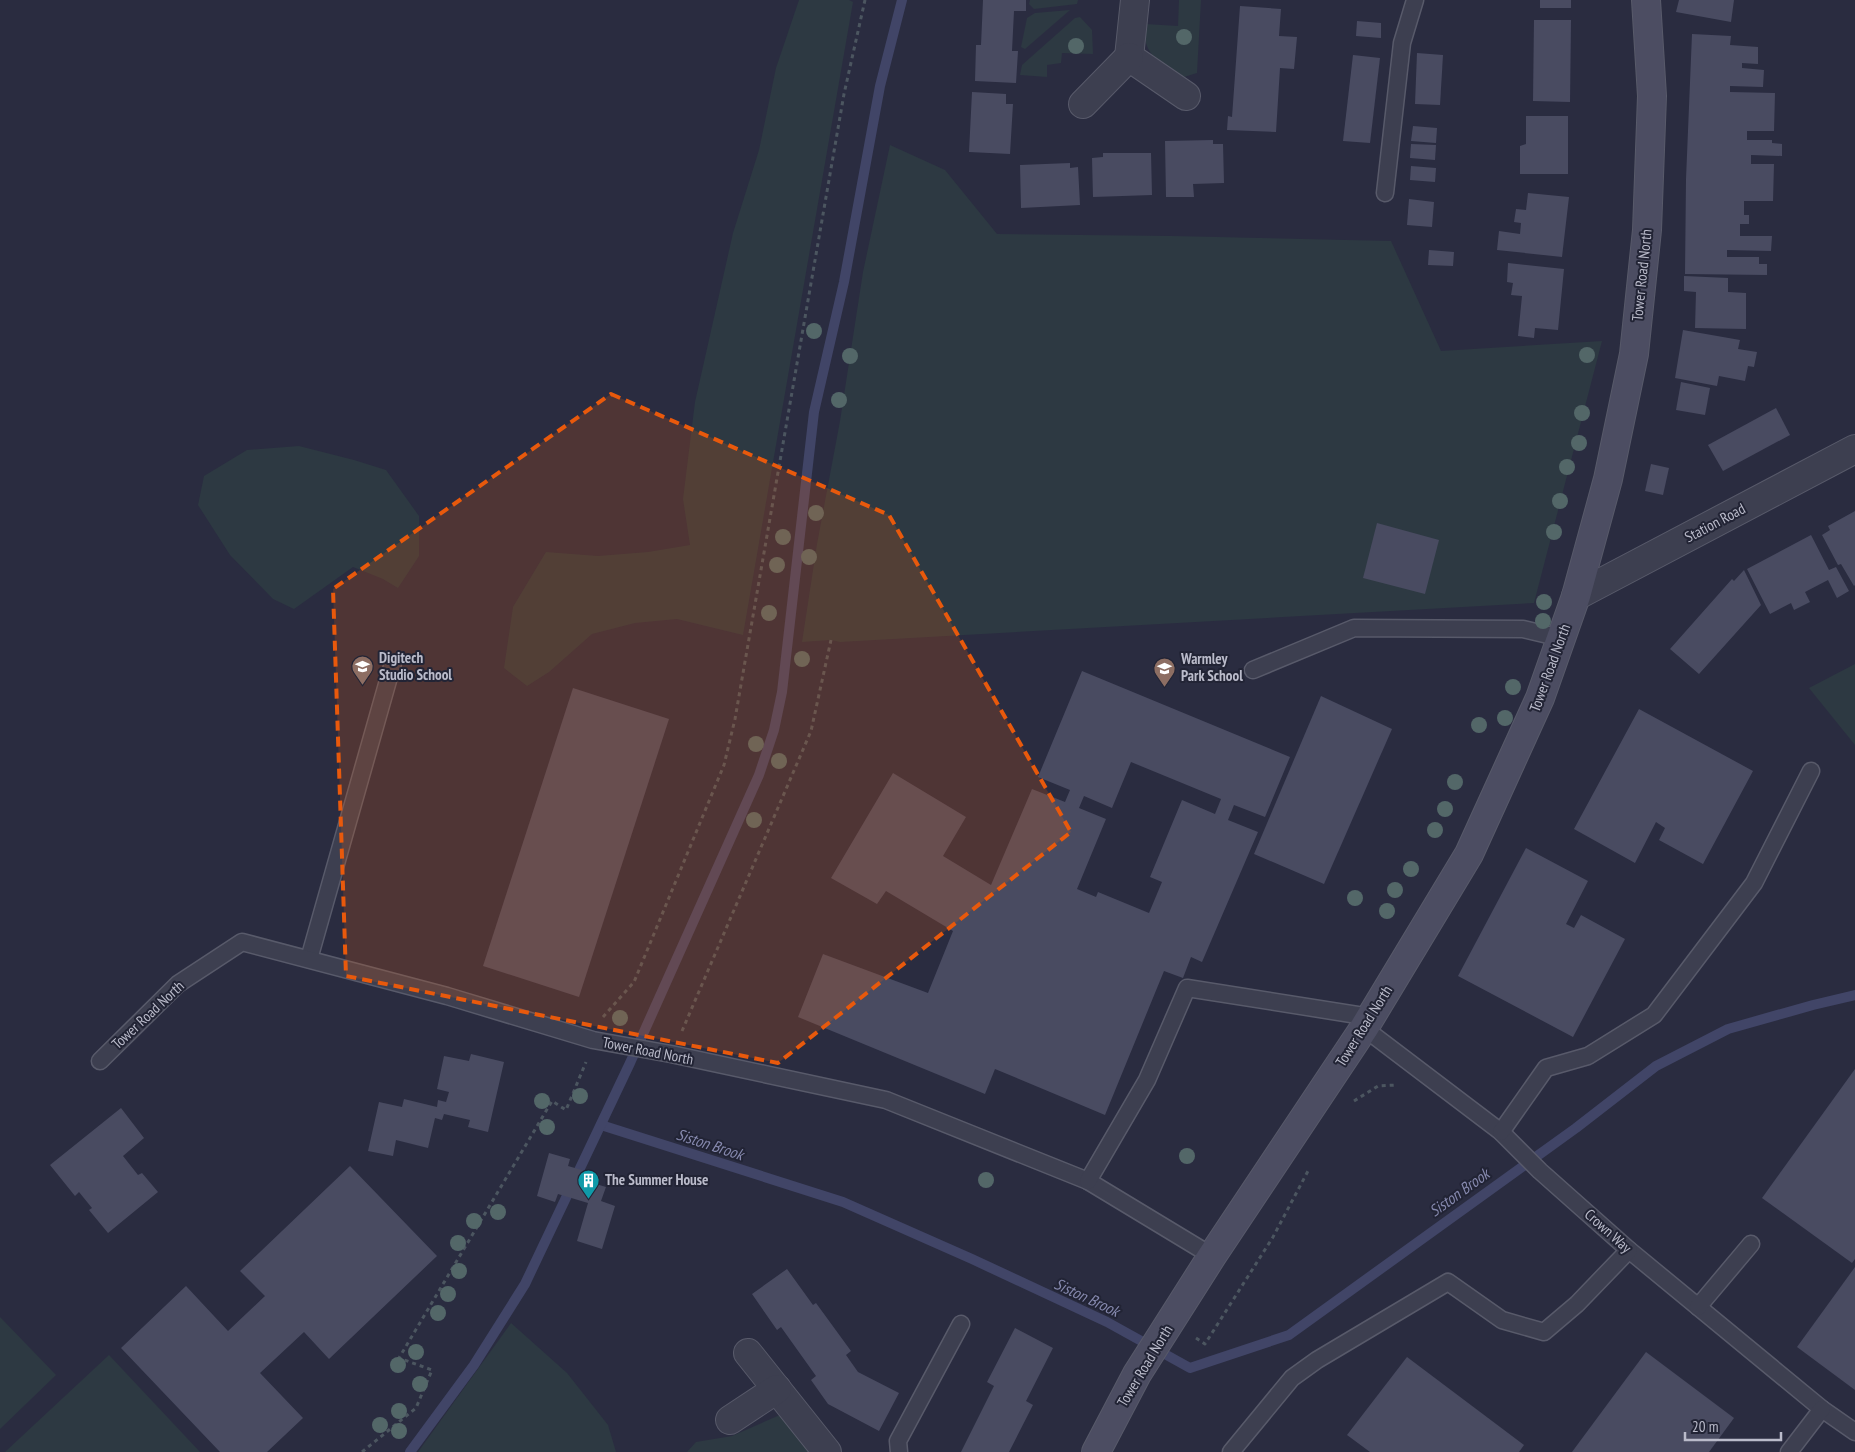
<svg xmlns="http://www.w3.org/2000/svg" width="1855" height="1452" font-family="'PT Sans Narrow',sans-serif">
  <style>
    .green { fill: #2d3942 }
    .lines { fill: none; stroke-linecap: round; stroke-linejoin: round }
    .stream { stroke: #414567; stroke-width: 10 }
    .building { fill: #494b61; fill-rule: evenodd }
    .lane-casing { stroke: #585a6a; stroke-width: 19 }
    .street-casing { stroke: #585a6a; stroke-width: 30 }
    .secondary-casing { stroke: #585a6a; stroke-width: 30 }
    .path { stroke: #4c5660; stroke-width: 3; stroke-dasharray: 4 4; stroke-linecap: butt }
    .lane { stroke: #3d3f50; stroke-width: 16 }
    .street { stroke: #3d3f50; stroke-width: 28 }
    .secondary { stroke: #4c4d62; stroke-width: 28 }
    .tree { fill: #536768 }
    .marked { fill: #e8590c; fill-opacity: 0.2; stroke: #e8590c; stroke-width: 4; stroke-dasharray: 10 6; stroke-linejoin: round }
    .labels { text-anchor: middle; stroke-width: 4; stroke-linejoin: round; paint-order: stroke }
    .street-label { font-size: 15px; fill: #babbca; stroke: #222435 }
    .poi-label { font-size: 15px; font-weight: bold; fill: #babbca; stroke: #222435; text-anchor: start }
    .water-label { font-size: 16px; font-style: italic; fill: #8689ae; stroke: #222435 }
  </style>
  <rect width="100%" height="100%" fill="#2a2c40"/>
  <g class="green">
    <path d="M799,0H849L853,2L743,635L677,619L635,623L592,634L549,672L527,686L504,668L513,607L546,552L598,556L648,552L690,545L683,499L695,402L733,233L759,150L776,68Z"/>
    <path d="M1030,0H1078L1077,4L1034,9L1029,4Z"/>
    <path d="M1179,0H1201L1197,73L1184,77C1160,64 1141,54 1145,24L1178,26Z"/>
    <path d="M1070,10L1025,49L1021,47L1027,18L1035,13Z"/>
    <path d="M1080,17L1092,30L1093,54L1062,53L1061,63L1047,65V77L1020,75L1022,65L1075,18Z"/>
    <path d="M890,145L945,170L997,234L1172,236L1391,241L1441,351L1602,341L1534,603L840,642L831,640L802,642L817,544L840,421L863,272Z"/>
    <path d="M299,446L354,460L386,470L419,516V556L398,588L383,579L353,567L294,609L273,599L230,555L198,505L204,476L247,450Z"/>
    <path d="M1855,664V745L1809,688Z"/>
    <path d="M0,1317L56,1375L0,1429Z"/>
    <path d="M511,1323L567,1373L608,1425L616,1452H418Z"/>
    <path d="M109,1355L200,1452H5Z"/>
    <path d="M782,1414L818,1452H687L696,1442L732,1436Z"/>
  </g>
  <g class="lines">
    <g class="stream">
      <path d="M601,1125L843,1202L972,1259L1107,1322L1190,1368L1289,1335L1576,1128L1656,1066L1728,1029L1813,1005L1855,995"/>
      <path d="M410,1452L474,1365L525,1284L630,1063L759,775L774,730L782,692L814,412L844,282L880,86L902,0"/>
    </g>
  </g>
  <g class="building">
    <path d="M983,0H1026V11H1014L1012,51H1018L1016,83L975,81L976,45H981Z"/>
    <rect x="1540" y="0" width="31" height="8"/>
    <path d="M1679,0H1734L1731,22L1676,12Z"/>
    <path d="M1240,6L1281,9L1279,36L1297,37L1294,69L1280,68L1276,132L1227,130L1228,116L1232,117Z"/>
    <path d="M1534,20H1571L1570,102L1533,101Z"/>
    <path d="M1357,21L1381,23V38L1356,36Z"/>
    <path d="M1692,34L1731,36L1730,45L1758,47V64L1742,63V68L1764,70L1763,87L1730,86V92L1775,93L1774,131H1747V140H1772V143L1782,144V156L1751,155V164H1774L1773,201H1744V215H1749V224H1740V236H1772L1771,251L1727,250V257H1759V264H1767V275L1685,274L1686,179Z"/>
    <path d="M1417,53L1443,55L1440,105L1415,104Z"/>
    <path d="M1353,55L1380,58L1370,143L1343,141Z"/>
    <path d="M972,92L1006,94V104H1013L1010,154L969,152Z"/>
    <path d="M1526,116H1568V174H1520V146L1526,144Z"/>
    <path d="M1413,126L1437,128L1436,143L1411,141Z"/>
    <path d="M1213,140V144H1223L1224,183L1193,184L1194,197H1166L1165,141Z"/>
    <path d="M1411,144L1436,145L1435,160L1410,158Z"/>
    <path d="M1103,153H1151L1152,195L1093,197L1092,158L1103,157Z"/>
    <path d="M1070,163V168L1078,167L1080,205L1021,208L1020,165Z"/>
    <path d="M1411,166L1436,168L1435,182L1410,180Z"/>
    <path d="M1528,193L1569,197L1562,257L1497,250L1499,231L1520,234L1521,223L1514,222L1516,209L1526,210Z"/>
    <path d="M1409,199L1434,202L1432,227L1407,225Z"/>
    <path d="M1429,250L1454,252L1453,266L1428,265Z"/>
    <path d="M1508,263L1564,269L1558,330L1535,328L1534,338L1518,336L1522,296L1511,295L1513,283L1507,282Z"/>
    <path d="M1684,276L1728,278V292L1746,293V329L1695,328L1696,292L1684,291Z"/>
    <path d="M1683,330L1740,340L1738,349L1757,352L1754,367L1748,366L1745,381L1719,376L1717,386L1675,378Z"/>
    <path d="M1681,382L1710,388L1705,415L1676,410Z"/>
    <path d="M1776,408L1790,435L1723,471L1708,445Z"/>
    <path d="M1651,464L1669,468L1663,495L1645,491Z"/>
    <path d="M1855,511V585L1854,586L1841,564L1838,565L1822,535L1830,530L1828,526Z"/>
    <path d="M1377,523L1439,540L1425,594L1363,578Z"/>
    <path d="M1811,535L1829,570L1836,567L1849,591L1837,598L1828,580L1805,592L1810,602L1794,610L1791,603L1770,614L1747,569Z"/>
    <path d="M1744,570L1761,605L1699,674L1670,649L1732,579L1734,581Z"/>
    <path d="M1082,671L1290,757L1265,817L1234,805L1228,820L1258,832L1202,962L1191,957L1183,978L1164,971L1105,1115L995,1069L985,1094L798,1017L823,954L928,993L953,931L886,891L877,904L831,878L893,773L966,817L943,856L991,885L1032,789L1065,802L1070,790L1038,777ZM1131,762L1221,799L1215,814L1182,800L1150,877L1162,882L1149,913L1098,892L1096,897L1077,889L1106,819L1079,808L1084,796L1112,808Z"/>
    <path d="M573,688L669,719L579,997L483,966Z"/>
    <path d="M1321,696L1392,729L1324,884L1254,854Z"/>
    <path d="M1639,709L1753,771L1703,864L1659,840L1665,828L1656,822L1635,863L1574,829Z"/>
    <path d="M1526,848L1588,881L1566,924L1574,928L1581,915L1625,939L1573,1037L1458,976Z"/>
    <path d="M471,1054L504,1062L488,1132L468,1127L470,1120L444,1114L442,1120L435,1118L428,1148L396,1140L393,1156L368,1151L379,1102L402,1107L404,1099L437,1107L438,1100L446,1102L449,1092L437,1089L444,1056L469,1061Z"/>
    <path d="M1855,1069V1259L1852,1263L1762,1198Z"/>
    <path d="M121,1108L144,1138L123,1156L138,1175L142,1173L158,1192L108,1233L89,1210L92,1208L79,1192L75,1196L50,1165Z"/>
    <path d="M549,1153L570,1159L568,1166L599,1175L596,1184L606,1187L601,1201L615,1206L602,1249L577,1241L588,1203L558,1194L555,1202L537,1196Z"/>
    <path d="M350,1166L437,1256L329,1359L304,1332L260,1373L303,1418L267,1452H220L121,1348L186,1286L228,1331L265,1296L240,1271Z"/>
    <path d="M1855,1267V1390L1797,1347Z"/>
    <path d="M787,1269L813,1305L816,1303L851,1351L846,1355L858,1372L899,1393L879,1431L828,1404L811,1380L816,1376L781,1327L777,1330L752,1294Z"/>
    <path d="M1015,1328L1053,1348L1026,1401L1033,1405L1009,1452H961L994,1386L987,1382Z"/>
    <path d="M1646,1352L1734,1418L1709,1452H1572Z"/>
    <path d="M1407,1357L1524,1445L1519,1452H1370L1347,1435Z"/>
  </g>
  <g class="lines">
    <defs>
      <g id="lane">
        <path d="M1385,193L1402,43L1415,0"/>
        <path d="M1253,670L1354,628L1523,629L1561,638"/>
        <path d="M309,959L393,663"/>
        <path d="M1364,1028L1501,1132L1540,1171L1629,1250L1822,1409L1855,1432"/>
        <path d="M100,1061L178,984L242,942L447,996L593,1040L671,1054L886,1100L1088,1181L1212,1256"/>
        <path d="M1501,1132L1546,1068L1588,1056L1654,1015L1754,883L1811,771"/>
        <path d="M1088,1181L1147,1080L1187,988L1370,1017"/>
        <path d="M1698,1307L1751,1244"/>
        <path d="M899,1452L898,1441L961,1324"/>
        <path d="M1231,1452L1292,1378L1317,1360L1448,1282L1502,1320L1544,1332L1577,1304L1629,1250"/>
        <path d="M1789,1452L1822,1409"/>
      </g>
      <g id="street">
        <path d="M1135,0L1129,57L1186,96"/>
        <path d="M1083,104L1129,57"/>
        <path d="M1576,596L1855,449"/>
        <path d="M748,1353L827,1452"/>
        <path d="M730,1420L777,1389"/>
      </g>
      <path id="secondary" d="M1096,1452L1137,1374L1212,1256L1364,1028L1469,854L1540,698L1576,596L1608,479L1634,354L1647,230L1652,96L1646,0"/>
    </defs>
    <use href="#lane" class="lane-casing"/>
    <use href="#street" class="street-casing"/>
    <use href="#secondary" class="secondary-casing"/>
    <g class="path">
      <path d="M603,1017L634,982L724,765L735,719L844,94L865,0"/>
      <path d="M682,1031L811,731L831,640"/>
      <path d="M1354,1101L1378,1086L1396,1085"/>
      <path d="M1196,1338L1205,1344L1273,1237L1308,1171"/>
      <path d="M362,1452L416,1408L432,1370L399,1358L552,1101L566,1110L586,1062"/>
    </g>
    <use href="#lane" class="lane"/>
    <use href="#street" class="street"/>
    <use href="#secondary" class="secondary"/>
  </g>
  <g class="tree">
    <circle cx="1184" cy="37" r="8"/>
    <circle cx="1076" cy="46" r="8"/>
    <circle cx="814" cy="331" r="8"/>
    <circle cx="1587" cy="355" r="8"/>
    <circle cx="850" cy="356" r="8"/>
    <circle cx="839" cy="400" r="8"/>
    <circle cx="1582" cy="413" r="8"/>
    <circle cx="1579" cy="443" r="8"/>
    <circle cx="1567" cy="467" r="8"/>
    <circle cx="1560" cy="501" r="8"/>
    <circle cx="816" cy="513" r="8"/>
    <circle cx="1554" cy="532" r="8"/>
    <circle cx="783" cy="537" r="8"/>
    <circle cx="809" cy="557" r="8"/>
    <circle cx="777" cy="565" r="8"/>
    <circle cx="1544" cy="602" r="8"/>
    <circle cx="769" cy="613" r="8"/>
    <circle cx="1543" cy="621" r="8"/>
    <circle cx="802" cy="659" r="8"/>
    <circle cx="1513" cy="687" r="8"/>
    <circle cx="1505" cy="718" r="8"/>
    <circle cx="1479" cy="725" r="8"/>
    <circle cx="756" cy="744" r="8"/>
    <circle cx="779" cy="761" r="8"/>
    <circle cx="1455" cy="782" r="8"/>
    <circle cx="1445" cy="809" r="8"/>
    <circle cx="754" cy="820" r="8"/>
    <circle cx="1435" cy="830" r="8"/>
    <circle cx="1411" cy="869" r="8"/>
    <circle cx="1395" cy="890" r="8"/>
    <circle cx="1355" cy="898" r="8"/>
    <circle cx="1387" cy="911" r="8"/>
    <circle cx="620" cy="1018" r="8"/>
    <circle cx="580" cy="1096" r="8"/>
    <circle cx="542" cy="1101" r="8"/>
    <circle cx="547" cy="1127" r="8"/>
    <circle cx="1187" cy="1156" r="8"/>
    <circle cx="986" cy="1180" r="8"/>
    <circle cx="498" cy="1212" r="8"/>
    <circle cx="474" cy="1221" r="8"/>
    <circle cx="458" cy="1243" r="8"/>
    <circle cx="459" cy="1271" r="8"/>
    <circle cx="448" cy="1294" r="8"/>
    <circle cx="438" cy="1313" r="8"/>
    <circle cx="416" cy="1352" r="8"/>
    <circle cx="398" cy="1365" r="8"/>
    <circle cx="420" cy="1384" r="8"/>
    <circle cx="399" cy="1411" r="8"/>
    <circle cx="380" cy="1425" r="8"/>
    <circle cx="399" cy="1431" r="8"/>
  </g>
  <path class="marked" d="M611,394L889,515L1071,832L778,1063L346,976L333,589Z"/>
  <defs>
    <symbol id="school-pin" viewBox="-11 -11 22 30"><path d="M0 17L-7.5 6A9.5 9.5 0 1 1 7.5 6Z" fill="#8d6e63" stroke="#222435"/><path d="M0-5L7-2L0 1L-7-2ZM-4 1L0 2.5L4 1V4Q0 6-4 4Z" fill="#fff"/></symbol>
    <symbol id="building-pin" viewBox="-11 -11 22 30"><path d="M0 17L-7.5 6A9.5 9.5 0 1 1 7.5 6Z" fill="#0f9aa8" stroke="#222435"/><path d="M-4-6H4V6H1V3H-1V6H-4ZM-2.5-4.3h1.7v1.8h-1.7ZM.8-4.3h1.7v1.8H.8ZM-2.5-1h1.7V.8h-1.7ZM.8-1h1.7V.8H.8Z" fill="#fff"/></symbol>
  </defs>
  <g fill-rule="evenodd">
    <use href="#school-pin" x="350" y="654" width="25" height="34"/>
    <use href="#school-pin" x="1152" y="656" width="25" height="34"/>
    <use href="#building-pin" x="576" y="1168" width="25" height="34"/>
  </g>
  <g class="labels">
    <g class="street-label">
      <text transform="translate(1642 275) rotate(-84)" y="5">Tower Road North</text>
      <text transform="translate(1715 523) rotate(-28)" y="5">Station Road</text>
      <text transform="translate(1550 668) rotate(-70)" y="5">Tower Road North</text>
      <text transform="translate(148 1015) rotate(-43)" y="5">Tower Road North</text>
      <text transform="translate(1364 1026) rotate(-58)" y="5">Tower Road North</text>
      <text transform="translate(648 1051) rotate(11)" y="5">Tower Road North</text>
      <text transform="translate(1608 1231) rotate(42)" y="5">Crown Way</text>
      <text transform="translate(1145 1366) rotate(-59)" y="5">Tower Road North</text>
    </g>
    <g class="poi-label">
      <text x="379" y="663">Digitech<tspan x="379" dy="17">Studio School</tspan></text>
      <text x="1181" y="664">Warmley<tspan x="1181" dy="17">Park School</tspan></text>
      <text x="605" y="1185">The Summer House</text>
    </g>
    <g class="water-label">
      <text transform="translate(710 1144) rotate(18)" y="6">Siston Brook</text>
      <text transform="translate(1459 1192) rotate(-36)" y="6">Siston Brook</text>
      <text transform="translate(1087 1297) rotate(25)" y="6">Siston Brook</text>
    </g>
  </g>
  <path d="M1685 1432v8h96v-8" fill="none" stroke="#babbca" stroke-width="2.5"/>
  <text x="1692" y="1432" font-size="15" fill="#babbca" stroke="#222435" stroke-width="4" paint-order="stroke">20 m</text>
</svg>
